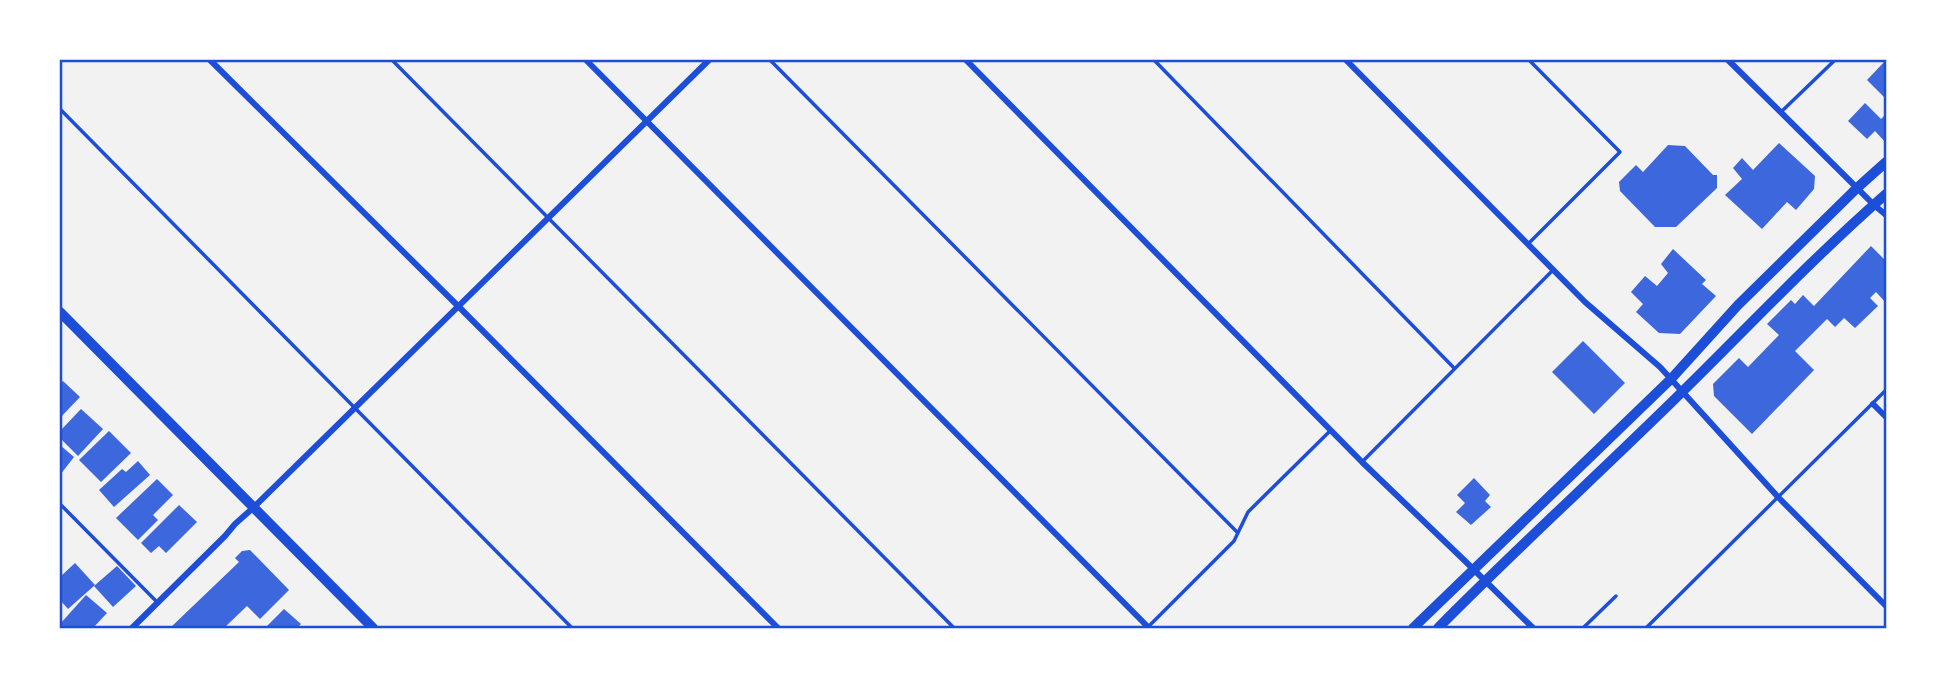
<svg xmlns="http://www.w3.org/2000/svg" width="1946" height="688" font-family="'Sofia Sans Condensed',sans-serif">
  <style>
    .building { fill: #3d67dc }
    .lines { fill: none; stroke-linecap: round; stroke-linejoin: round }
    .service { stroke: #1d4ed8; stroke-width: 3.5 }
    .minor { stroke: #1d4ed8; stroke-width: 6 }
    .primary { stroke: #1d4ed8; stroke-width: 10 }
    .neatline { fill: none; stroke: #1d4ed8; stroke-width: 2.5 }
  </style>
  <rect width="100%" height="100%" fill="#f2f2f2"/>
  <g class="building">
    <path d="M1886,60V99L1867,80Z"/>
    <path d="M1865,103L1881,119L1886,114V143L1875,131L1867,139L1848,121Z"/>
    <path d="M1779,143L1815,176L1814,189L1796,210L1787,202L1762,229L1725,195L1742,179L1733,168L1742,158L1753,170Z"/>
    <path d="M1668,145L1685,146L1713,175H1717V188L1676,227H1655L1620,191L1619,182L1636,165L1643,172Z"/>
    <path d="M1871,246L1886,261V303L1876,292L1870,298L1878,306L1855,328L1844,318L1835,327L1827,319L1795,351L1814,370L1752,434L1714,396L1713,384L1739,358L1748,367L1779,335L1767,324L1791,300L1795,304L1803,295L1814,306Z"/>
    <path d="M1673,249L1706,280L1702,284L1716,296L1680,334L1659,333L1636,312L1643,304L1631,292L1645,276L1657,286L1668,273L1661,264Z"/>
    <path d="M1583,341L1625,383L1594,414L1552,372Z"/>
    <path d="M63,381L80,397L60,418V384Z"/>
    <path d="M81,409L103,429L78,456L60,438V431Z"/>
    <path d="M109,431L131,453L101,482L79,460Z"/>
    <path d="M60,445L74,457L60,475Z"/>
    <path d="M138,461L150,475L114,507L99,490L122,469L126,472Z"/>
    <path d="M1474,478L1490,495L1485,501L1491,507L1471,525L1456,512L1465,503L1457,495Z"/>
    <path d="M157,479L173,495L153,515L158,520L138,540L116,518Z"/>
    <path d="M179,505L197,522L166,553L159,546L151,553L141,543Z"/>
    <path d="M250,550L289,590L260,619L247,606L224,628H170L239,562L235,558L242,551Z"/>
    <path d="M75,563L95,585L68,609L60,600V577Z"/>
    <path d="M117,566L136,586L113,607L94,586Z"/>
    <path d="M86,595L107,613L93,628H60V624Z"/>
    <path d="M284,609L301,624L297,628H265Z"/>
  </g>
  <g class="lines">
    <g class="service">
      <path d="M392,60L954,628"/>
      <path d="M770,60L1237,532"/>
      <path d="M1154,60L1454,368"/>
      <path d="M60,109L572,628"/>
      <path d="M1781,112L1835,60"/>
      <path d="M1528,244L1620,152L1529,60"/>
      <path d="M1362,462L1553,270"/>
      <path d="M60,504L157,602"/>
      <path d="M1149,626L1234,541L1248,512L1331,430"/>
      <path d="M1583,628L1616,596"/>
      <path d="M1646,628L1886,390"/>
    </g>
    <g class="minor">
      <path d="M210,60L459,307L778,628"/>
      <path d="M586,60L1149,628"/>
      <path d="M966,60L1362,462L1464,560L1533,628"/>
      <path d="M1346,60L1585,302L1660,367L1778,497L1886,606"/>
      <path d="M1728,60L1850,181L1874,205L1886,215"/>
      <path d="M1873,404L1886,417"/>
      <path d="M132,628L225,536L235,524L253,508L709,60"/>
    </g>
    <g class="primary">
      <path d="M60,312L373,628"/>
      <path d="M1413,628L1671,379L1738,305L1857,188L1886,162"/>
      <path d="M1438,628C1518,547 1602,471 1683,391C1750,325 1815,256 1886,194"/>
    </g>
  </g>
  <rect width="1946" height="688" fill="none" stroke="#ffffff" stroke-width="122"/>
  <rect x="61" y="61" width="1824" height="566" class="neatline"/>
</svg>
